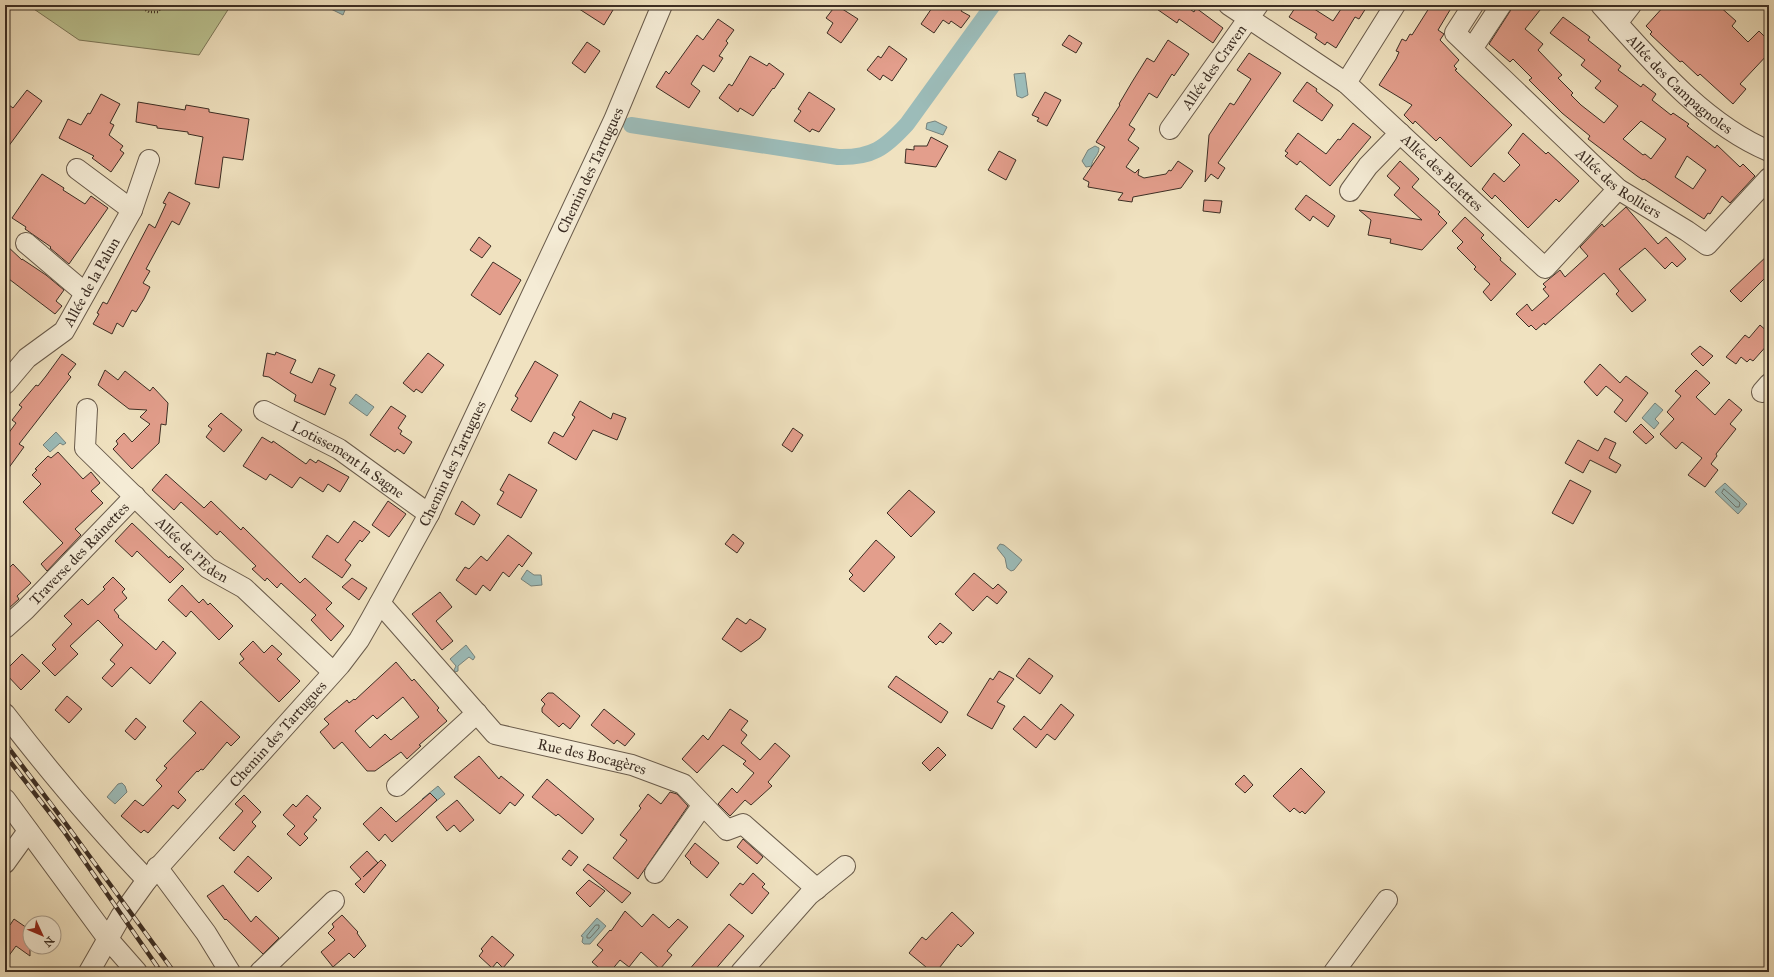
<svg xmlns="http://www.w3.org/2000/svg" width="1774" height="977" font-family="'IM FELL Great Primer',serif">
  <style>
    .green { fill: #bbc391; stroke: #7c785a }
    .water { fill: #9cbcb9; stroke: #76837d }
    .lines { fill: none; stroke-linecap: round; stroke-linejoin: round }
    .shore { stroke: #6c756e; stroke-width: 1 }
    .canal { stroke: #9cbcb9; stroke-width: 16 }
    .building { fill: #e39e8c; stroke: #3c2e24; fill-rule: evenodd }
    .minor-casing { stroke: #695b4b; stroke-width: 22 }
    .path { stroke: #3c2e24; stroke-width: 2.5; stroke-dasharray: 1 2; stroke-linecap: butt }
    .minor { stroke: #f5ecd6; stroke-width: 20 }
    .rail-casing { stroke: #3c2e24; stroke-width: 4.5 }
    .rail { stroke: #f5ecd6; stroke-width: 3; stroke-dasharray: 9; stroke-linecap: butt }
    .labels { text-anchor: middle; stroke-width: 4; stroke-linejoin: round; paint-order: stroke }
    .street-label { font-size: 15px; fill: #3c2e24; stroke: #f5ecd6 }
  </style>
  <rect width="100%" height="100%" fill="#f0e2c0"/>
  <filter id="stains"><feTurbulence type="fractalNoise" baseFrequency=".005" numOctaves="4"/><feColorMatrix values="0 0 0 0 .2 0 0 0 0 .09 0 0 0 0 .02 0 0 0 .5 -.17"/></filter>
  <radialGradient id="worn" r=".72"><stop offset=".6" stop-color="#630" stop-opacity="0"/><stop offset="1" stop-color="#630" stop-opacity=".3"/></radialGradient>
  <path class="green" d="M28,5H231L199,55L79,40Z"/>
  <g class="water">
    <path d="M323,5H347L343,15Z"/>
    <path d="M1025,73L1028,95L1022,98L1017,96L1014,74Z"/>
    <path d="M935,121L947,127L943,135L926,129L927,123Z"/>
    <path d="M1095,146L1099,148C1099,156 1091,159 1092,166L1086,167L1082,161L1088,150Z"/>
    <path d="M356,394L374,407L367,416L349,403Z"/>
    <path d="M1655,403L1663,410L1655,419L1659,423L1654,429L1642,418Z"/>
    <path d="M56,432L66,443L63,445L60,443L50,452L43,445Z"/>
    <path d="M1725,483L1747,504L1738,514L1715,492Z"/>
    <path d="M1000,544L1004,545L1022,560L1014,570L1011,571L1007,568L1005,558L997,548Z"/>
    <path d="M527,570L534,575H541L542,585L531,586L521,579Z"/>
    <path d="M466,645L475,657L473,660L469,657L458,666V671L455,672L454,670L456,666L450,659Z"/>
    <path d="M122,783L125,786L127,792L115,804L107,797L118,784Z"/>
    <path d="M438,786L445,794L429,807L422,799Z"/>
    <path d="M597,918L606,926L590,944H584L582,942L583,937L581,936Z"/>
  </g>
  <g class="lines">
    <g class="shore">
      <path d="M1724,489L1740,503L1739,507H1736L1722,493Z"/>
      <path d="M596,925H599V928L590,938H587V936Z"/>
    </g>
    <path class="canal" d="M631,125L838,157C872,158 885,148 907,124L993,5"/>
  </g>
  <g class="building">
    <path d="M573,5H616L604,25Z"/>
    <path d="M836,5L858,19L841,43L827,33L833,23L826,18Z"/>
    <path d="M934,5H965L961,11L970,16L961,28L951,21L949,24L943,20L934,33L921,24Z"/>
    <path d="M1151,5H1184L1194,12L1196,8L1223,28L1213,43L1179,19L1177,23Z"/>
    <path d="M1297,5H1308L1333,21L1341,9L1335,5H1368L1359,19L1355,17L1336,48L1327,42L1325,45L1315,38L1317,34L1289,17Z"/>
    <path d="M1431,5H1453L1438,30L1444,34L1440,40L1459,60L1454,66L1457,69L1455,70L1512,125L1471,167L1440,137L1436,141L1415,121L1413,124L1404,115L1412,105L1379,85L1396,59L1399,52L1396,51L1402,39L1406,41L1410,34L1412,35Z"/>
    <path d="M1514,5H1544L1525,29L1543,44L1538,50L1562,75L1558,78L1573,93L1571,95L1581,105L1604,123L1618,106L1595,88L1601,81L1581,65L1585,60L1550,33L1563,17L1590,37L1588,40L1621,66L1618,70L1641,87L1643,84L1656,94L1652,100L1671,115L1673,113L1689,124L1687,126L1715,148L1717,145L1740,167L1743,164L1755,176L1730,203L1722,196L1710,214L1708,213L1704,219L1644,179L1643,180L1637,176L1588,139L1590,136L1562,113L1529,80L1532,78L1513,59L1510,62L1489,44ZM1641,121L1666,139L1651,159L1645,154L1643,155L1623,139ZM1687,156L1706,170L1693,189L1675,177Z"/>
    <path d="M1665,5H1718L1736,21L1732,26L1748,42L1759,31L1769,41V53L1740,84L1746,89L1733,104L1700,74L1698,76L1682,61L1680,62L1650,34L1652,32L1646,26Z"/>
    <path d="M718,19L734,30L726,41L728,43L719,56L723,58L714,72L703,65L691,84L700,91L689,108L656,87L666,71L669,74L697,35L703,40Z"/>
    <path d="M1069,35L1082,43L1076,53L1062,45Z"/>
    <path d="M1168,40L1189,54L1174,76L1172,74L1157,98L1149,93L1129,125L1135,129L1128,140L1139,148L1126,167L1135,173L1139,169L1138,175L1144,178L1166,174L1169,170L1171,171L1178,161L1193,171L1181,188L1133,197L1132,202L1118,200L1123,193L1088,187L1089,182L1083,179L1105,147L1096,142L1120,105L1119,104L1132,82L1147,58L1154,62Z"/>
    <path d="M587,42L600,51L585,73L572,63Z"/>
    <path d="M889,46L907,59L892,81L883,75L880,80L867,70L878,56L881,58Z"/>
    <path d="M1249,53L1281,73L1218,163L1225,168L1218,179L1211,174L1205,182L1209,135L1230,103L1234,105L1251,79L1237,70Z"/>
    <path d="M750,56L767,66L769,63L784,74L774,89L773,88L753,116L740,108L738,112L719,98L729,84L732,86Z"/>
    <path d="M1307,82L1317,89L1316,91L1333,105L1322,121L1293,101Z"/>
    <path d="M27,90L42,101L5,151V102L13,108Z"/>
    <path d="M809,92L835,109L819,132L812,129L810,132L794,121L801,111L798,109Z"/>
    <path d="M1045,92L1061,100L1047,126L1037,121L1039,118L1032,115Z"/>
    <path d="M101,94L120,104L110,123L114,125L109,135L123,146L120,150L124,153L111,172L92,158L94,156L59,138L68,119L81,125L88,113L90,114Z"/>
    <path d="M138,102L185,110L186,105L209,109V112L249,119L243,160L223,157L219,188L195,184L203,137L188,134V132L157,128V126L136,122Z"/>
    <path d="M1353,123L1371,137L1330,186L1300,161L1297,165L1285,156L1288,153L1285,151L1298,133L1326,154L1338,139L1340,140Z"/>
    <path d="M1523,133L1546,154L1548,152L1579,181L1559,202L1556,199L1528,228L1495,195L1492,199L1482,189L1494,173L1504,182L1520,165L1508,153Z"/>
    <path d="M931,137L948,146L936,167L905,163L906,149L914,150V146H927Z"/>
    <path d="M999,151L1016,160L1006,180L988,170Z"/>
    <path d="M1400,161L1419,179L1412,187L1440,212L1438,214L1447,223L1422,250L1390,243L1391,239L1368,235L1371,220L1359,210L1422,220L1394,195L1400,188L1387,176Z"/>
    <path d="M42,174L64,188L63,190L85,204L91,196L108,208L69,264L50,248L51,247L25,229L26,227L12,218Z"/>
    <path d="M169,192L190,203L179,225L172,221L146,269L150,271L143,283L150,287L144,299L136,312L132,310L123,327L117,323L112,334L93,324L99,314L97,313L103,302L107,304L149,224L155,228L166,204L163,203Z"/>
    <path d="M1306,195L1335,216L1328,227L1313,216L1310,221L1295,209Z"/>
    <path d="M1204,200L1222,201L1220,213L1203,211Z"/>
    <path d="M1626,207L1658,244L1666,237L1686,259L1677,267L1672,262L1665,269L1645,248L1619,269L1646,300L1632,312L1616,294L1619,291L1604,273L1545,325L1544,323L1536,330L1531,325L1529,327L1516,314L1527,304L1532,311L1549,296L1543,289L1546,287L1543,284L1560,270L1565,277L1588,256L1580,247L1602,224L1604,227Z"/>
    <path d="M1465,217L1484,235L1481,238L1501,258L1500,260L1516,274L1491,301L1483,292L1490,284L1474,269L1476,267L1457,248L1463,242L1452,231Z"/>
    <path d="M479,237L491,246L482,258L470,250Z"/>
    <path d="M5,244L22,260V259L46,275L64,290L56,301L62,306L55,314L5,276Z"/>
    <path d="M1769,254V274L1741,302L1730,291Z"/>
    <path d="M493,262L521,280L500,315L471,295Z"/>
    <path d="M1760,325L1769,333V343L1753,361L1750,359L1747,362L1741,357L1736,364L1726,357L1745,335L1749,338Z"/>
    <path d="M1700,346L1713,356L1703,366L1691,354Z"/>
    <path d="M276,352L296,360L290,373L312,383L319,368L335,375L330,385L336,388L325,415L294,401L296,395L269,377L263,376L267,353L275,355Z"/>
    <path d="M428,353L444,365L422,393L416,389L414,392L403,383Z"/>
    <path d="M62,354L76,364L68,374L71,377L19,444L24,447L5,473V438L16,423L12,420L22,407L19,405L36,385L38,386L46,376Z"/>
    <path d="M535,361L558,375L531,422L511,410L518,398L515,396Z"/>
    <path d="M1600,364L1620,383L1626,376L1648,393L1626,422L1614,412L1623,400L1606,386L1597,396L1584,382Z"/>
    <path d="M105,370L118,380L125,371L150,391L153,387L168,403L166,425L161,424L159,443L132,469L113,449L118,444L116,441L124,433L132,442L150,424L140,417L147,410L129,409L98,385Z"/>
    <path d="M1696,370L1710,383L1696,397L1715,415L1729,399L1742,410L1730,424L1736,429L1716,454L1717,456L1711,464L1718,470L1705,487L1688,475L1702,458L1682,442L1676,449L1660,434L1674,419L1667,412L1681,396L1675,391Z"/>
    <path d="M580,401L611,419L613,413L626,418L617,440L593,430L576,460L548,443L554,432L563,437L575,417L572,415Z"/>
    <path d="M391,406L406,416L398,428L402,431L400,434L412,442L404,454L397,449L395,452L370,435Z"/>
    <path d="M221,413L242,430L224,452L206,437L212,429L208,426Z"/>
    <path d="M1641,424L1654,437L1646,444L1633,432Z"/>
    <path d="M793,428L803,435L792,452L782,445Z"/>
    <path d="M262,437L272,443L273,441L306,464L310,459L316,463L318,460L349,477L340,492L328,484L323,492L300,477L292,488L270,474L266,480L243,466Z"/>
    <path d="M1605,438L1616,443L1609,458L1621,465L1616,473L1590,460L1583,473L1565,463L1578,440L1598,451Z"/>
    <path d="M58,452L83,479L91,472L100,483L91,491L103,503L75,529L81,535L47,571L41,564L63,543L23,502L41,484L32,475L37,470L35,469L48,456L51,458Z"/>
    <path d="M166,474L204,508L211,501L241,530L243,527L300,583L305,578L332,603L326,609L344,626L331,641L311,620L316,615L281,583L277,588L267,578L265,581L252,569L256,566L220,531L217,535L181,502L174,510L152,490Z"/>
    <path d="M509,474L537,490L521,518L497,504L504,492L500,490Z"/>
    <path d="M1570,480L1591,491L1573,524L1552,513Z"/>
    <path d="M909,490L935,512L911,537L887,513Z"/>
    <path d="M388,501L406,514L389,537L372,525Z"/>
    <path d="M462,501L480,515L474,525L455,514Z"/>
    <path d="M354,521L370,532L362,542L360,540L345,560L351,565L342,578L312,557L327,535L338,543Z"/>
    <path d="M132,523L169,558L170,556L184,569L170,583L137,551L132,557L115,541Z"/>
    <path d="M733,534L744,543L737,553L725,544Z"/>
    <path d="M508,535L532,553L522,567L519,564L509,577L503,572L490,591L483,585L476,595L456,580L465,567L469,569L481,556L487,561Z"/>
    <path d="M876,540L895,557L864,592L849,579L853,575L849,571Z"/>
    <path d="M13,564L31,583L17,596L19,599L8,609L5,607V572Z"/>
    <path d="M974,573L993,589L998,584L1007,592L997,604L987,596L973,611L955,594Z"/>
    <path d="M113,577L125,589L122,592L127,598L114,610L119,616L118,617L156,650L163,641L176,653L150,684L131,667L112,687L102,678L115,664L110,660L123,645L98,620L70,646L78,654L55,676L42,663L56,649L52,645L72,624L64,616L82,599L88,605L105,589L103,587Z"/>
    <path d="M352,578L367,588L359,600L342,587Z"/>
    <path d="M182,585L199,603L203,599L208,605L210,603L233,626L219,640L191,611L186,617L168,600Z"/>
    <path d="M440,592L452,607L436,621L453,641L442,650L412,614Z"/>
    <path d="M737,618L746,624L750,619L766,629L760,638L741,652L722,639Z"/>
    <path d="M940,623L952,633L943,643L940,641L936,645L928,637Z"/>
    <path d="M253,641L264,653L272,645L282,654L277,659L300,681L279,702L239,663L244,659L240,654Z"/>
    <path d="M22,654L40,671L21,690L5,673V671Z"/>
    <path d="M1029,658L1053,676L1040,694L1016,676Z"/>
    <path d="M396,662L412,681L414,679L439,708L437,710L447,721L419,745L421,746L407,759L401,752L375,771H367L342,742L334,749L320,732L329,724L324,719L347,700L349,703L354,699L355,700ZM403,697L419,717L391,740L385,734L370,748L355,731L373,715L377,719Z"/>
    <path d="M999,671L1014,679L997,702L1005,706L992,729L967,715L990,678L993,680Z"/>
    <path d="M896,676L948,712L941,723L888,687Z"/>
    <path d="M548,693H553L580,716L570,729L563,723L559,727L542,712V708L545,704L541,700Z"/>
    <path d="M67,696L82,709L69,723L55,710Z"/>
    <path d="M201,701L240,737L231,746L227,742L203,770L201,769L198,772L197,771L178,792L186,800L178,809L173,805L148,833L144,830L141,833L121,816L135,800L143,806L162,786L156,780L167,768L164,766L196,733L183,721Z"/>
    <path d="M1061,704L1074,715L1055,740L1047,734L1036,748L1013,729L1024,716L1041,730Z"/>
    <path d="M604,709L635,734L625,746L617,740L614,744L591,725Z"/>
    <path d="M730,709L748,721L741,730L747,735L741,743L760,760L775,743L790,756L768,782L772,786L751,805L745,800L730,816L718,804L732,788L737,793L754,773L743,764L746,761L723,745L697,773L682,759L703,735L708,740Z"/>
    <path d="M136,718L146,727L135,740L125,731Z"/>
    <path d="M938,747L946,755L930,771L922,763Z"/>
    <path d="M479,756L499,779L501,776L524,795L515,806L510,802L500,814L454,777Z"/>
    <path d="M1301,768L1325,792L1305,814L1302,811L1300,813L1294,808L1290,812L1273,796Z"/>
    <path d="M1244,775L1253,785L1245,793L1235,784Z"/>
    <path d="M547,779L594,819L582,834L558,814L556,816L532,797Z"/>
    <path d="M670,792L677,794L688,806L638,879L613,858L627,840L620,835L641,808L639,806L648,794L661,804Z"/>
    <path d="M430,793L437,800L392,842L385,834L379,841L363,824L381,807L396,822Z"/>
    <path d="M244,795L261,812L252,822L256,826L234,851L219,838L243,811L235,804Z"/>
    <path d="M307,795L321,808L313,817L317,820L304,834L308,838L300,846L287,834L295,826L283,815L293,804L296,807Z"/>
    <path d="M457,800L474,820L460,832L454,825L447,831L436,817Z"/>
    <path d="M743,839L763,857L757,864L737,847Z"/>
    <path d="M695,843L719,863L707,878L690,863L691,862L685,856Z"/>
    <path d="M569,850L578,857L571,866L562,859Z"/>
    <path d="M367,851L378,863L363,877L381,860L386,865L364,893L355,884L361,879L350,867Z"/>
    <path d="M248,856L272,878L258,892L234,872Z"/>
    <path d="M588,864L631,893L622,903L583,870Z"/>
    <path d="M753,873L765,884L762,887L769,893L752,914L730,895L740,883L743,885Z"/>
    <path d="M589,880L605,891L590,907L576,893Z"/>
    <path d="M223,885L251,922L256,916L279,938L263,954L226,919L225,920L207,896Z"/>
    <path d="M625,911L642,927L653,914L669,928L678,919L688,927L667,951L672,955L660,969L641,952L629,967L620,960L610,972H604L592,962L603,950L597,945L610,930L611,931Z"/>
    <path d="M952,912L974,933L961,947L958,944L936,972H932L909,953L922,937L926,940Z"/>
    <path d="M342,915L358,932L357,933L366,946L354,958L349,953L333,967L321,952L335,940L328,933L334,927L332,924Z"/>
    <path d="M14,919L30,930V956L16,946L5,961V921L10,925Z"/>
    <path d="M729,924L744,936L713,972H687Z"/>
    <path d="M492,936L514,955L503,968L497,962L492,968L479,956L483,951L481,949Z"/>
  </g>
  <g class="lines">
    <defs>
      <g id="minor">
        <path id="s1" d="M1229,5L1346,83L1545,268L1618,189"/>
        <path id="s2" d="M1473,5L1455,33L1618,189L1687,231L1707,245L1769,178"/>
        <path id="s3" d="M1601,5C1649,58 1702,123 1769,151"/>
        <path d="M1617,23L1631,5"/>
        <path d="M1472,49L1501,5"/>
        <path d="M1346,83L1395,5"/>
        <path id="s4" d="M1170,129L1258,5"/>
        <path d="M77,169L132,210"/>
        <path d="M1350,191L1368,166L1400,133"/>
        <path d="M26,243L85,293"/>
        <path id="s5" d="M5,384L27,358L64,331L132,210L149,160"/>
        <path d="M1762,392L1769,384"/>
        <path id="s6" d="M87,409L85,448L208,568L244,588L333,672"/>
        <path id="s7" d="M264,411L339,449L429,514"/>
        <path id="s8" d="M380,603L495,734L632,765L683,784L727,830L743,824L817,889"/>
        <path id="s9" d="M5,628L25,610L135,496"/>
        <path d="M5,714C50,772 96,827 147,880"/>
        <path d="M397,786L477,713"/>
        <path d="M5,799L108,939L137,972"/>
        <path d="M5,863L28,831"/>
        <path d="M157,867L206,933L230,972"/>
        <path d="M655,873L702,806"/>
        <path id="s10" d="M89,972L121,916L147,880L340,665L359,640L371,619L429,514L614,120L662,5"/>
        <path d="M260,972L334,901"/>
        <path d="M741,972L809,895L845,866"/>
        <path d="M1334,972L1387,900"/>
      </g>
    </defs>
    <use href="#minor" class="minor-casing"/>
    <path class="path" d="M138,5L149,12H158L162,5"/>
    <use href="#minor" class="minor"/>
    <defs>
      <g id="rail">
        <path d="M5,743L66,824L174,972"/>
        <path d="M5,755L63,830L161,972"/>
      </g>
    </defs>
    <use href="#rail" class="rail-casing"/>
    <use href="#rail" class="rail"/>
  </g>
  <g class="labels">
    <g class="street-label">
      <text dy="5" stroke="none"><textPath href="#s4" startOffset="76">Allée des Craven</textPath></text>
      <text dy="5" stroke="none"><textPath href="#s3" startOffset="112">Allée des Campagnoles</textPath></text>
      <text dy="5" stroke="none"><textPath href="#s10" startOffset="953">Chemin des Tartugues</textPath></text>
      <text dy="5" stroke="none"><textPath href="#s1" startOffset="272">Allée des Belettes</textPath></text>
      <text dy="5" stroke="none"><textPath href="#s2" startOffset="256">Allée des Rolliers</textPath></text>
      <text dy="5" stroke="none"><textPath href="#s5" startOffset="136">Allée de la Palun</textPath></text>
      <text dy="5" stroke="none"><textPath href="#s7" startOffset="97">Lotissement la Sagne</textPath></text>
      <text dy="5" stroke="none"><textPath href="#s10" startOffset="629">Chemin des Tartugues</textPath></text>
      <text dy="5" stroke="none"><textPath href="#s6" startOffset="187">Allée de l'Eden</textPath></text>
      <text dy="5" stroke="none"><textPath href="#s9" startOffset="105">Traverse des Rainettes</textPath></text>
      <text dy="5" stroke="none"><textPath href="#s10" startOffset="305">Chemin des Tartugues</textPath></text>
      <text dy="5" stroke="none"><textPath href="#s8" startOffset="274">Rue des Bocagères</textPath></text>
    </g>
  </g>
  <rect width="1774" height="977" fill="none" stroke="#f0e2c0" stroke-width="20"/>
  <rect x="6" y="6" width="1762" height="965" fill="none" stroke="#3c2e24" stroke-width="2"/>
  <rect x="10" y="10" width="1754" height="957" fill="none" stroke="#3c2e24"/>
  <g transform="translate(42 935) rotate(134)"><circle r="19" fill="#f5ecd6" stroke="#aba08f"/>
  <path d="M0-3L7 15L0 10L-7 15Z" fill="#8f2418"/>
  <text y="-6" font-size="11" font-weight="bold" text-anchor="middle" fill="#3c2e24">N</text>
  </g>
  <rect width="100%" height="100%" filter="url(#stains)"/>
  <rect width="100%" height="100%" fill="url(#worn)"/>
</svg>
